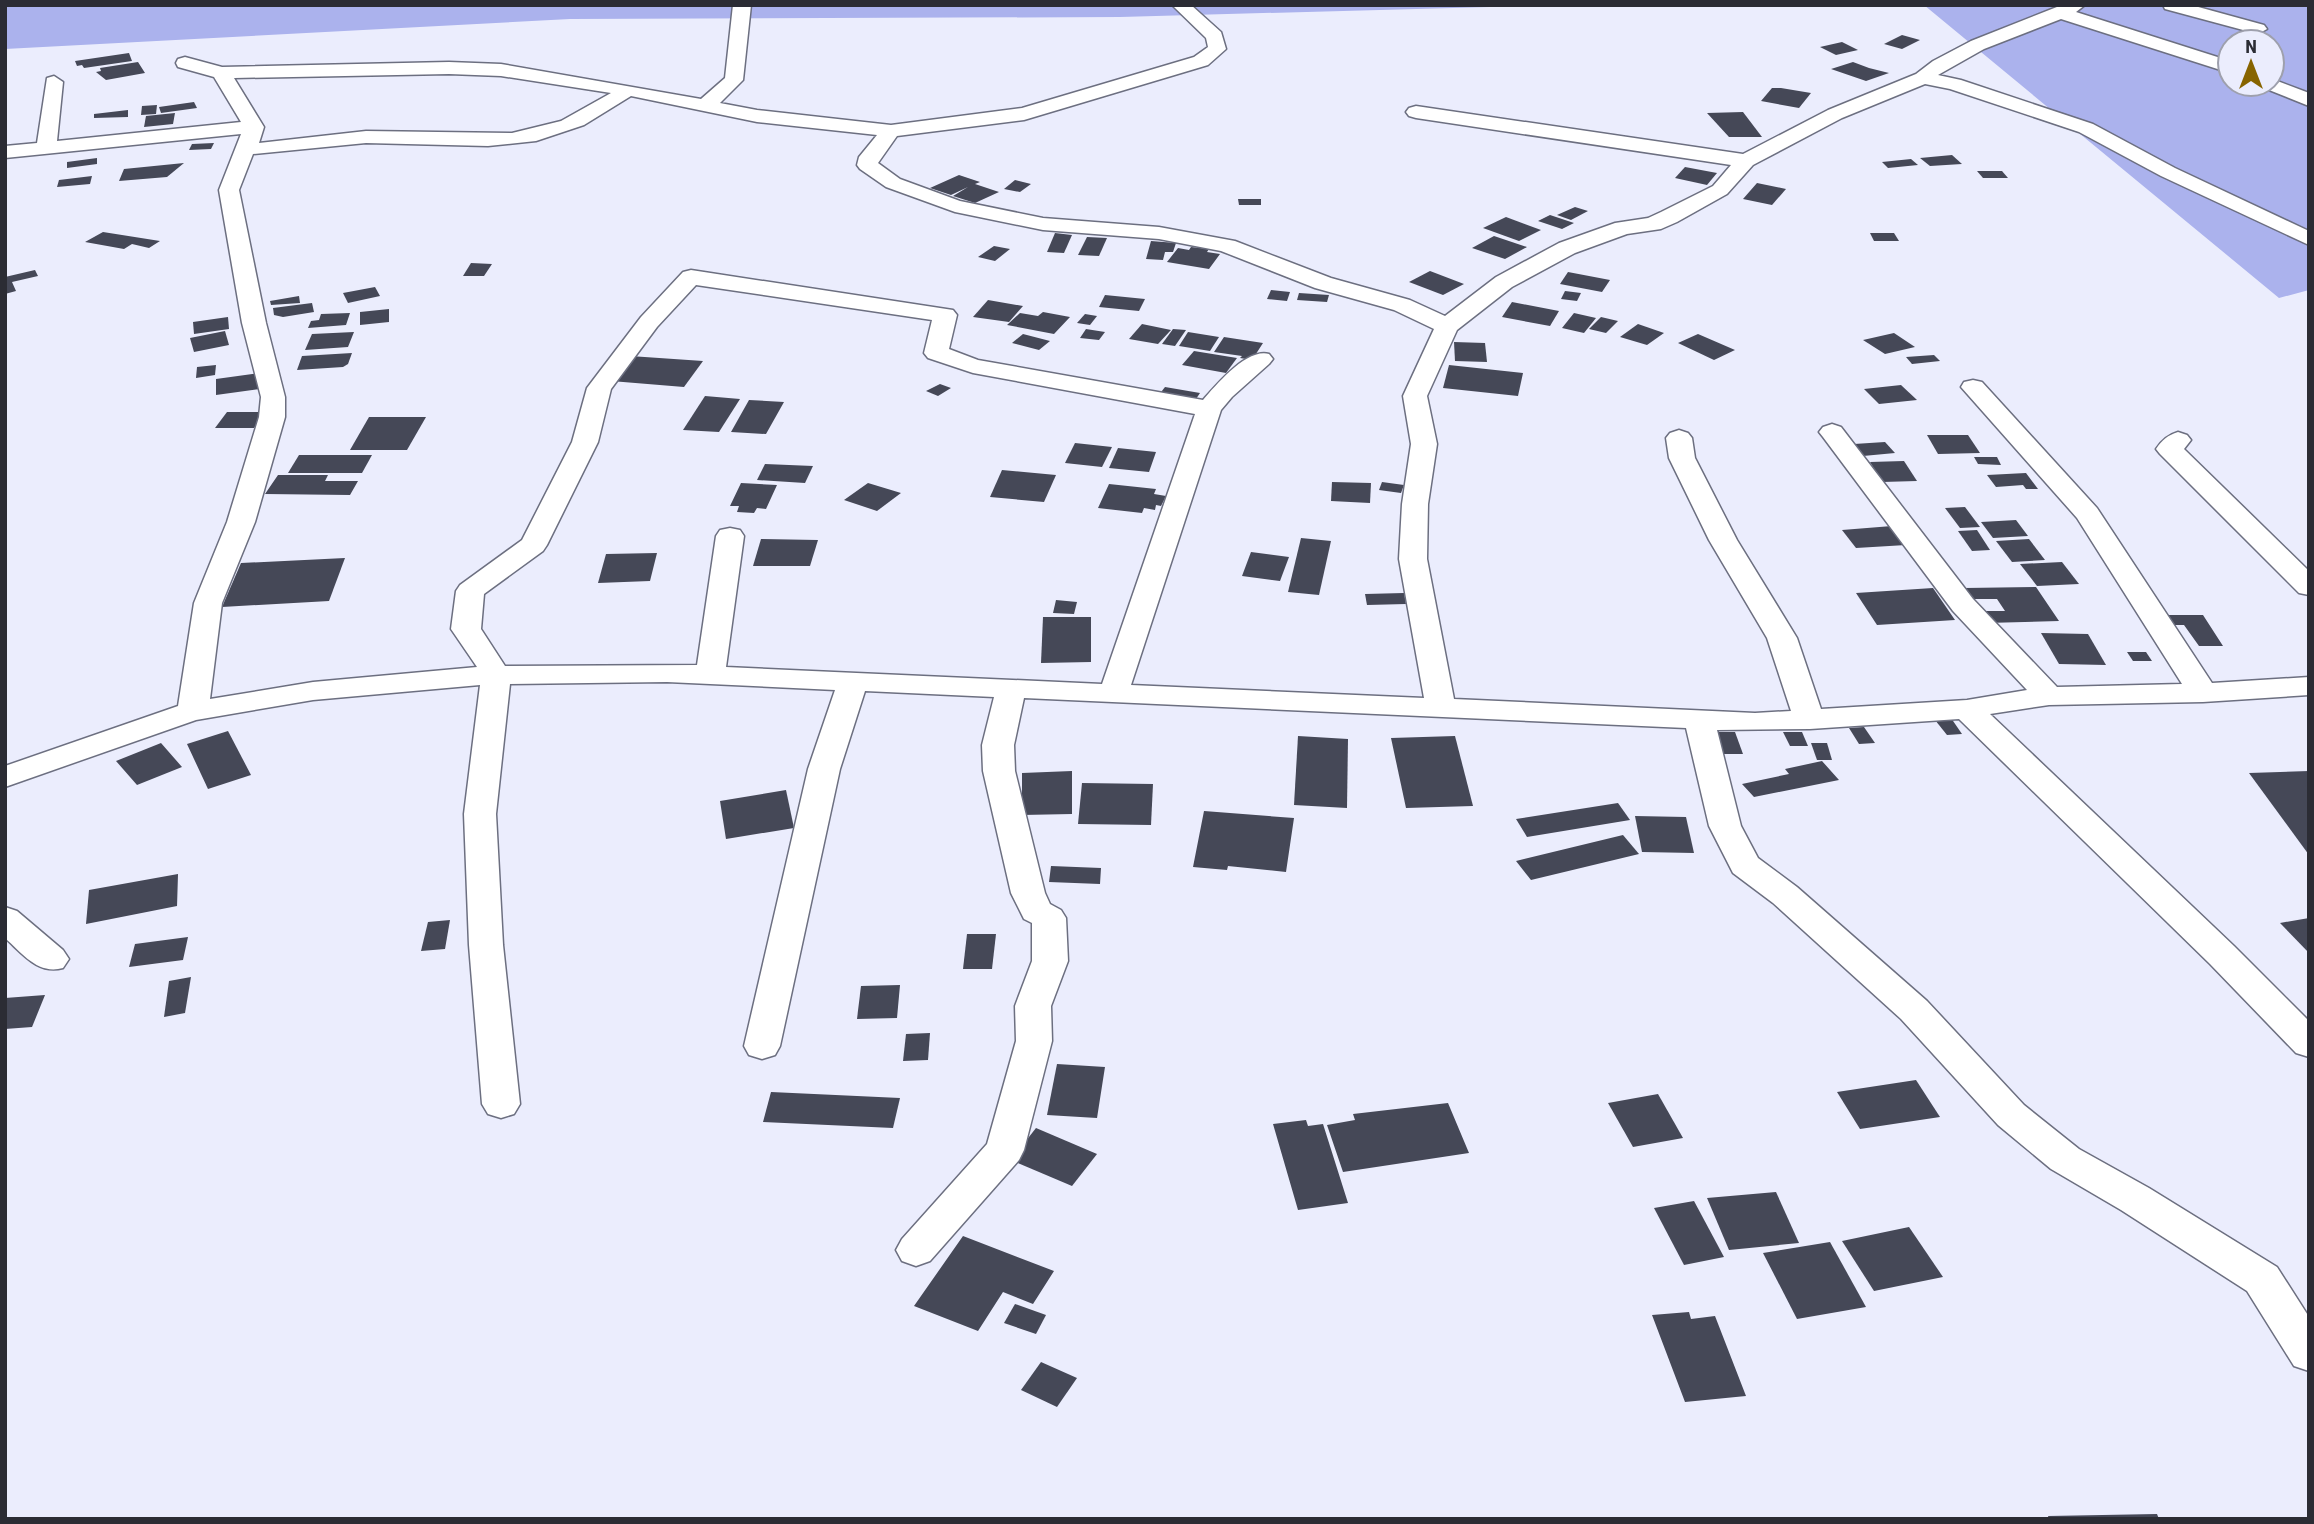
<svg xmlns="http://www.w3.org/2000/svg" width="2314" height="1524" font-family="'Roboto Condensed',sans-serif">
  <style>
    .forest { fill: #abb2ed; fill-rule: evenodd }
    .building { fill: #454857 }
    .lines { fill: none; stroke-linecap: round; stroke-linejoin: round }
    .minor-casing { stroke: #6c6f80; stroke-width: 3 }
    .minor { fill: #fff; fill-rule: evenodd }
  </style>
  <rect width="100%" height="100%" fill="#ebedfd"/>
  <g class="forest">
    <path d="M5,5H1559L1120,17L570,19L5,49Z"/>
    <path d="M1924,5H2309V290L2279,298ZM2230,42H2272V84H2230Z"/>
  </g>
  <g class="building">
    <path d="M1902,35L1920,40L1902,49L1884,44Z"/>
    <path d="M1842,42L1858,50L1836,55L1820,47Z"/>
    <path d="M129,53L132,61L84,68L82,65L77,66L75,61Z"/>
    <path d="M138,62L145,73L106,80L96,72L101,71L100,68Z"/>
    <path d="M1853,62L1869,68L1889,73L1866,81L1831,69Z"/>
    <path d="M1772,88H1781L1811,93L1799,108L1761,101Z"/>
    <path d="M194,102L197,108L161,113L159,107Z"/>
    <path d="M157,105L156,114L141,115L142,106Z"/>
    <path d="M128,110V117L94,118V114Z"/>
    <path d="M1743,112L1762,137H1729L1707,113Z"/>
    <path d="M175,113L173,124L144,127L146,116Z"/>
    <path d="M214,143L211,149L189,150L192,144Z"/>
    <path d="M1952,155L1962,164L1930,166L1920,158Z"/>
    <path d="M97,158V164L67,168V162Z"/>
    <path d="M1911,159L1918,165L1888,168L1882,162Z"/>
    <path d="M184,163L167,177L119,181L124,169Z"/>
    <path d="M1685,167L1717,173L1707,185L1675,178Z"/>
    <path d="M1977,171H2002L2008,178H1983Z"/>
    <path d="M959,175L980,182L975,184L999,192L975,203L953,196L968,187L951,195L930,188Z"/>
    <path d="M92,176L90,184L57,187L59,180Z"/>
    <path d="M1015,180L1031,184L1020,192L1004,189Z"/>
    <path d="M1757,183L1786,189L1772,205L1743,199Z"/>
    <path d="M1238,199H1261V205H1239Z"/>
    <path d="M1575,207L1588,211L1571,220L1557,215Z"/>
    <path d="M1550,215L1574,223L1562,229L1538,221Z"/>
    <path d="M1506,217L1541,230L1519,241L1483,228Z"/>
    <path d="M103,232L160,241L149,248L132,244L124,249L85,242Z"/>
    <path d="M1055,233L1072,235L1064,253L1047,252Z"/>
    <path d="M1870,233H1894L1899,241H1874Z"/>
    <path d="M1494,236L1527,247L1505,259L1472,248Z"/>
    <path d="M1087,237L1107,238L1099,256L1078,255Z"/>
    <path d="M1151,241L1176,243L1173,252H1165L1163,260L1146,259Z"/>
    <path d="M994,246L1010,249L995,261L978,257Z"/>
    <path d="M1191,247L1209,249L1207,252L1220,254L1209,269L1167,262L1178,248L1189,250Z"/>
    <path d="M471,263L492,264L484,276H463Z"/>
    <path d="M35,270L38,276L12,282L16,291L5,294V277Z"/>
    <path d="M1430,271L1464,284L1443,295L1409,282Z"/>
    <path d="M1568,272L1610,280L1602,292L1560,284Z"/>
    <path d="M375,287L380,296L348,303L343,293Z"/>
    <path d="M1271,290L1290,292L1287,301L1267,299Z"/>
    <path d="M1565,291L1581,293L1577,301L1561,299Z"/>
    <path d="M1299,293L1329,295L1327,302L1297,300Z"/>
    <path d="M1105,295L1145,299L1139,311L1099,307Z"/>
    <path d="M299,296L300,303L271,305L270,301Z"/>
    <path d="M988,300L1023,306L1009,322L973,317Z"/>
    <path d="M1512,302L1559,311L1550,326L1502,317Z"/>
    <path d="M312,303L314,312L283,317L274,315L273,308Z"/>
    <path d="M389,309V322L360,325V312Z"/>
    <path d="M1043,312L1070,317L1054,334L1007,325L1020,313L1038,316Z"/>
    <path d="M350,313L346,325L308,328L311,321L319,320L321,314Z"/>
    <path d="M1574,313L1596,318L1584,333L1562,328Z"/>
    <path d="M1085,314L1097,316L1090,325L1077,323Z"/>
    <path d="M228,317L229,329L194,334L193,322Z"/>
    <path d="M1601,317L1618,321L1606,333L1589,329Z"/>
    <path d="M1142,324L1171,330L1158,344L1129,339Z"/>
    <path d="M1638,324L1664,333L1647,345L1620,337Z"/>
    <path d="M1086,329L1105,332L1099,340L1080,338Z"/>
    <path d="M1173,329L1186,330L1175,346L1162,344Z"/>
    <path d="M225,331L229,345L194,352L190,338Z"/>
    <path d="M354,332L348,347L305,350L312,334Z"/>
    <path d="M1188,332L1219,337L1210,351L1179,346Z"/>
    <path d="M1894,333L1915,347L1885,354L1863,340Z"/>
    <path d="M1023,334L1050,341L1039,350L1012,343Z"/>
    <path d="M1698,334L1735,350L1714,360L1678,343Z"/>
    <path d="M1224,337L1263,343L1252,360L1240,358L1242,356L1214,352Z"/>
    <path d="M1454,342L1485,343L1487,362L1455,361Z"/>
    <path d="M1194,351L1237,358L1226,373L1182,365Z"/>
    <path d="M352,353L348,364L343,367L297,370L302,356Z"/>
    <path d="M1934,355L1940,361L1912,364L1906,357Z"/>
    <path d="M630,356L703,361L684,387L611,381Z"/>
    <path d="M216,365L215,375L196,378L197,367Z"/>
    <path d="M1449,365L1523,373L1518,396L1443,388Z"/>
    <path d="M259,373L260,389L216,395V379Z"/>
    <path d="M940,384L951,388L938,396L926,391Z"/>
    <path d="M1901,385L1917,400L1879,404L1864,389Z"/>
    <path d="M1165,387L1200,393L1194,402L1158,396Z"/>
    <path d="M705,396L740,399L719,432L683,430Z"/>
    <path d="M749,400L784,402L766,434L731,432Z"/>
    <path d="M227,412H265L254,428H215Z"/>
    <path d="M369,417H426L407,450H350Z"/>
    <path d="M1927,435H1968L1980,453L1938,454Z"/>
    <path d="M1885,442L1895,453L1863,456L1854,444Z"/>
    <path d="M1075,443L1112,447L1102,467L1065,463Z"/>
    <path d="M1118,448L1156,452L1149,472L1109,468Z"/>
    <path d="M299,455H372L362,473H288Z"/>
    <path d="M1974,457H1997L2001,465L1978,464Z"/>
    <path d="M1904,461L1917,481L1882,482L1870,462Z"/>
    <path d="M765,464L813,466L805,483L757,480Z"/>
    <path d="M1002,470L1056,475L1044,502L990,497Z"/>
    <path d="M2026,473L2038,489H2026L2023,485L1996,487L1987,475Z"/>
    <path d="M278,475H328L325,481H358L350,495L265,494Z"/>
    <path d="M1332,482L1371,483L1370,503L1331,501Z"/>
    <path d="M1382,482L1404,485L1401,493L1379,490Z"/>
    <path d="M741,483L777,485L766,509L757,508L754,513L737,512L739,506H730Z"/>
    <path d="M868,483L901,493L877,511L844,500Z"/>
    <path d="M1109,484L1156,489L1154,494L1166,496L1161,506L1156,505L1155,510L1144,508L1142,513L1098,508Z"/>
    <path d="M1965,507L1980,527L1960,528L1945,508Z"/>
    <path d="M2016,520L2028,536L1993,538L1981,522Z"/>
    <path d="M1892,526L1906,545L1856,548L1842,530Z"/>
    <path d="M1977,530L1990,550L1972,551L1958,531Z"/>
    <path d="M1301,538L1331,541L1319,595L1288,592Z"/>
    <path d="M761,539L818,540L810,566H753Z"/>
    <path d="M2029,539L2045,560L2012,562L1996,541Z"/>
    <path d="M1251,552L1289,557L1280,581L1242,576Z"/>
    <path d="M657,553L650,581L598,583L606,554Z"/>
    <path d="M345,558L329,601L222,607L241,563Z"/>
    <path d="M2062,562L2079,584L2037,586L2020,564Z"/>
    <path d="M2036,587L2059,621L1986,623L1979,611H2005L1997,599H1972L1965,588Z"/>
    <path d="M1933,588L1955,620L1877,625L1856,593Z"/>
    <path d="M1404,593L1406,604L1367,605L1365,594Z"/>
    <path d="M1056,600L1077,602L1074,614L1053,613Z"/>
    <path d="M2156,615H2203L2223,646H2199L2184,625H2162Z"/>
    <path d="M1043,617H1091V662L1041,663Z"/>
    <path d="M2041,633L2088,634L2106,665L2059,664Z"/>
    <path d="M2127,652H2146L2152,661H2133Z"/>
    <path d="M1951,718L1962,734L1947,735L1935,720Z"/>
    <path d="M1864,727L1875,743L1859,744L1849,728Z"/>
    <path d="M228,731L251,775L208,789L187,744Z"/>
    <path d="M1711,732H1735L1743,754H1720Z"/>
    <path d="M1783,732H1802L1808,746H1790Z"/>
    <path d="M1298,736L1348,739L1347,808L1294,805Z"/>
    <path d="M1455,736L1473,806L1406,808L1391,738Z"/>
    <path d="M161,743L182,767L137,785L116,761Z"/>
    <path d="M1811,743H1827L1832,760H1817Z"/>
    <path d="M1822,761L1839,780L1754,797L1742,784L1789,774L1785,769Z"/>
    <path d="M1072,771V814L1022,815V773Z"/>
    <path d="M2309,771V855L2249,773Z"/>
    <path d="M1082,783L1153,784L1151,825L1078,824Z"/>
    <path d="M786,790L794,828L726,839L720,801Z"/>
    <path d="M1618,803L1630,820L1527,837L1516,819Z"/>
    <path d="M1204,811L1294,818L1286,872L1228,866L1227,870L1193,867Z"/>
    <path d="M1635,816L1686,817L1694,853L1642,852Z"/>
    <path d="M1623,835L1639,854L1531,880L1516,861Z"/>
    <path d="M1051,866L1101,868L1100,884L1049,882Z"/>
    <path d="M178,874L177,906L86,924L89,890Z"/>
    <path d="M2309,918V953L2280,923Z"/>
    <path d="M450,920L445,949L421,951L428,922Z"/>
    <path d="M967,934H996L992,969H963Z"/>
    <path d="M188,937L183,960L129,967L135,944Z"/>
    <path d="M191,977L185,1013L164,1017L169,981Z"/>
    <path d="M900,985L897,1018L857,1019L861,986Z"/>
    <path d="M45,995L32,1027L5,1029V998Z"/>
    <path d="M930,1033L928,1060L903,1061L906,1034Z"/>
    <path d="M1057,1064L1105,1067L1097,1118L1047,1115Z"/>
    <path d="M1916,1080L1940,1117L1860,1129L1837,1092Z"/>
    <path d="M771,1092L900,1098L893,1128L763,1122Z"/>
    <path d="M1658,1094L1683,1138L1633,1147L1608,1103Z"/>
    <path d="M1448,1103L1469,1153L1343,1172L1327,1125L1355,1120L1353,1114Z"/>
    <path d="M1306,1120L1308,1126L1323,1124L1348,1203L1298,1210L1273,1124Z"/>
    <path d="M1036,1128L1097,1154L1072,1186L1011,1160Z"/>
    <path d="M1776,1192L1799,1243L1729,1250L1707,1198Z"/>
    <path d="M1694,1201L1724,1257L1684,1265L1654,1208Z"/>
    <path d="M1909,1227L1943,1277L1874,1291L1842,1241Z"/>
    <path d="M963,1236L1054,1271L1033,1304L1003,1292L978,1331L914,1306Z"/>
    <path d="M1830,1242L1866,1307L1797,1319L1763,1253Z"/>
    <path d="M1015,1304L1046,1315L1036,1334L1004,1323Z"/>
    <path d="M1689,1312L1691,1319L1715,1316L1746,1396L1685,1402L1652,1315Z"/>
    <path d="M1041,1362L1077,1378L1057,1407L1021,1390Z"/>
    <path d="M2157,1514L2159,1519H2049L2048,1516Z"/>
  </g>
  <g class="lines">
    <defs>
      <g id="minor">
        <path d="M733,5H751L743,80L720,103L757,110L891,125L1022,108L1194,57L1208,47L1206,38L1172,5H1191L1221,32L1226,49L1208,65L1024,120L897,136L878,163L900,179L960,201L1043,218L1159,227L1235,241L1331,278L1410,300L1445,316L1496,277L1559,243L1615,223L1648,218L1661,212L1713,186L1731,165L1416,118L1409,116L1406,112L1409,108L1416,106L1743,154L1828,110L1916,74L1933,61L1971,41L2062,5H2085L2076,12L2230,61V73L2061,19L1984,49L1938,75L1961,80L2093,124L2175,168L2309,231V245L2161,176L2079,132L1950,89L1925,84L1842,118L1753,165L1727,194L1677,222L1661,229L1627,234L1575,253L1512,287L1457,330L1427,396L1437,444L1428,504L1427,559L1454,699L1755,713L1791,711L1767,638L1709,540L1669,458L1666,438L1670,433L1679,430L1688,433L1692,438L1695,458L1737,540L1797,638L1821,709L1967,700L2027,690L1953,611L1823,437L1819,432L1823,427L1832,424L1841,427L1973,599L2057,687L2182,684L2077,518L1961,387L1964,382L1973,380L1982,382L2097,508L2212,683L2309,677V695L2203,702L2049,705L1990,714L2234,946L2309,1021V1057L2296,1053L2210,964L1959,719L1810,729L1717,730L1741,826L1758,858L1797,887L1927,1001L2024,1105L2079,1149L2149,1188L2277,1267L2309,1317V1371L2294,1366L2247,1291L2121,1210L2051,1169L1998,1125L1901,1019L1773,903L1733,873L1709,826L1686,728L1024,698L1014,745L1015,771L1045,893L1050,904L1061,910L1066,918L1068,961L1051,1006L1052,1041L1024,1150L1019,1160L930,1261L916,1266L902,1261L896,1250L902,1239L987,1144L1016,1041L1015,1006L1032,961V923L1024,919L1011,893L983,771L982,745L994,697L865,691L840,769L780,1046L775,1055L762,1059L749,1055L744,1046L808,769L835,690L667,682L510,684L496,814L503,945L520,1104L514,1114L501,1118L488,1114L482,1104L469,945L464,814L480,685L313,700L196,720L5,787V766L178,706L194,603L227,522L259,417L261,397L242,323L219,190L241,134L5,158V146L37,143L47,78L54,76L63,82L57,141L241,122L214,77L178,67L176,63L178,59L185,57L222,67L449,62L501,64L701,99L725,78ZM449,74L501,76L611,93L561,121L512,133L366,131L259,143L264,127L234,78ZM631,96L757,122L877,135L859,157L857,165L860,169L886,187L955,212L1043,230L1159,239L1221,251L1315,288L1394,310L1434,329L1403,396L1411,444L1402,504L1399,559L1424,698L1131,685L1221,410L1232,397L1269,364L1273,359L1269,354C1247,348 1217,384 1203,400L978,360L949,349L957,315L953,310L691,270L683,272L641,317L587,388L572,442L522,540L460,585L456,591L451,629L477,667L313,682L210,699L222,603L255,522L285,417V397L266,323L239,190L253,154L366,143L488,146L536,141L584,125ZM696,285L932,320L924,353L928,358L973,373L1195,414L1102,684L726,667L744,536L740,530L730,528L720,530L716,536L697,665L505,666L481,629L484,594L543,551L547,545L598,442L611,389L657,327Z"/>
        <path d="M2163,5H2191L2264,25L2267,29L2258,34L2165,9Z"/>
        <path d="M2272,79L2309,93V106L2264,88L2262,84H2272Z"/>
        <path d="M2178,432L2187,435L2191,440L2184,449L2309,571V595L2299,593L2160,454L2156,449C2162,440 2168,435 2178,432Z"/>
        <path d="M5,907L17,911L63,950L69,959L63,968C38,975 23,954 5,938Z"/>
      </g>
    </defs>
    <use href="#minor" class="minor-casing"/>
    <use href="#minor" class="minor"/>
  </g>
  <rect width="2314" height="1524" fill="none" stroke="#2b2c34" stroke-width="14"/>
  <g transform="translate(2251 63)"><circle r="33" fill="#ebedfd" stroke="#9ea0ad" stroke-width="2"/>
  <path d="M0-5L12 26L0 18L-12 26Z" fill="#876400"/>
  <text y="-10" font-size="19" font-weight="bold" text-anchor="middle" fill="#2b2c34">N</text>
  </g>
</svg>
